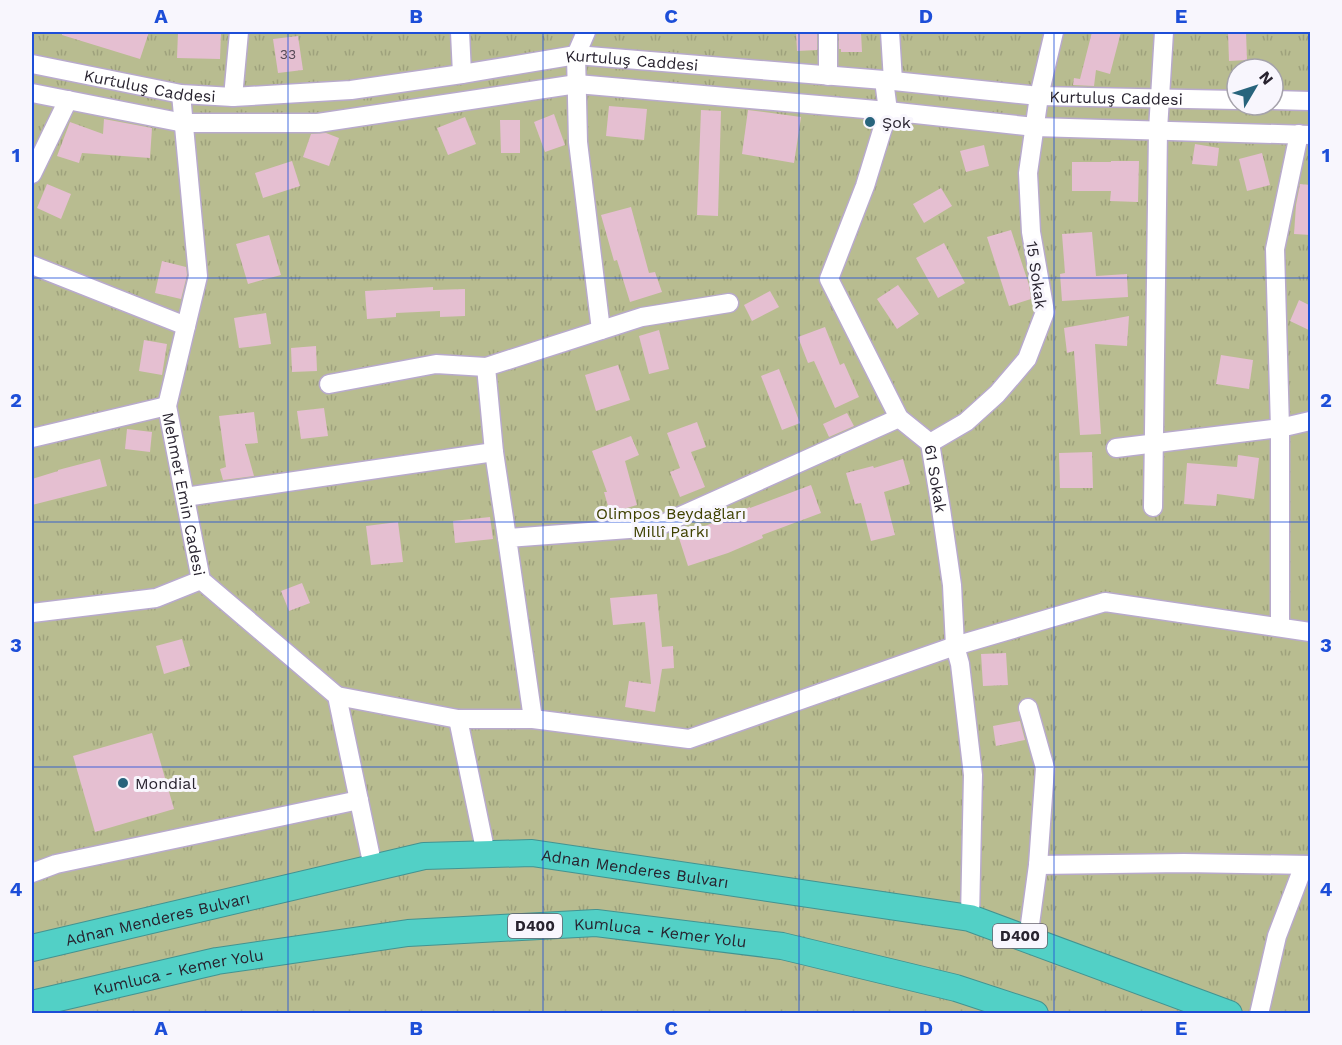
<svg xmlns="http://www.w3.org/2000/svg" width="1342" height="1045" font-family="'Work Sans',sans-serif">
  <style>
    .park { fill: url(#park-tufts); fill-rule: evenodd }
    .building { fill: #e5bfd1 }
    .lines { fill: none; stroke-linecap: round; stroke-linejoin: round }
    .minor-casing { stroke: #b8aacc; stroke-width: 21 }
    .highway-casing { stroke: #439391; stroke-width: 28 }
    .minor { stroke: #fff; stroke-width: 18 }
    .highway { stroke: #52d0c6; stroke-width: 26 }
    .grid { fill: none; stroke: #1d4ed8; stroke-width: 1.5; stroke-opacity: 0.55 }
    .poi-dot { fill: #28647c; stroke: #f8f6fd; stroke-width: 2 }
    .labels { text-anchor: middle; stroke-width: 6; stroke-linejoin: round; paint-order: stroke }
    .number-label { font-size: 14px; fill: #574a58 }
    .shield { fill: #f8f6fd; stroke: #66626d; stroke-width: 1.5 }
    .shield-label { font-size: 15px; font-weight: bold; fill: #28232f }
    .street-label { font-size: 16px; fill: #28232f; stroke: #f8f6fd }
    .poi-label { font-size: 16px; fill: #28232f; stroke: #f8f6fd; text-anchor: start }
    .park-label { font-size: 16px; fill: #3f4100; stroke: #f8f6fd }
    .neatline { fill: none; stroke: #1d4ed8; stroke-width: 2 }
    .grid-label { font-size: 20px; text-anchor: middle; font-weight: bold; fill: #1d4ed8 }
  </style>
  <defs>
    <pattern id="park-tufts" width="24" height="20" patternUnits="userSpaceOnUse" patternTransform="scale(1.5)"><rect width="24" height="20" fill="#b8bc90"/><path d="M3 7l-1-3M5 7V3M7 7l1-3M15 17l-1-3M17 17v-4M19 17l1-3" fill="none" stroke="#9ea17c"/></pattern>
  </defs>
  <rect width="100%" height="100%" fill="#eee6fb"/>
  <path class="park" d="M32,32H1310V1013H32ZM1237,69H1273V105H1237Z"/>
  <g class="building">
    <path d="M62,32H149L140,59L62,35Z"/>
    <path d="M178,32H221L220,59L177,58Z"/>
    <path d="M796,32H817V50L797,51Z"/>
    <path d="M839,32H861L862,52H841V49H839Z"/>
    <path d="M1092,32H1121L1110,74L1096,70L1094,86L1073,85L1074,78L1080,79Z"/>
    <path d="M1228,32H1246L1247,60L1229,61Z"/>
    <path d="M298,36L303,70L278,73L273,39Z"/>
    <path d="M609,106L647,109L644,140L606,136Z"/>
    <path d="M701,110L721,111L718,216L697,215Z"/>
    <path d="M748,110L801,117L794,163L742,154Z"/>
    <path d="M554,114L565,145L545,152L534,122Z"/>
    <path d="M465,117L476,144L448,155L437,128Z"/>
    <path d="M104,119L152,128L150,158L82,153L79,163L57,156L70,122L103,134Z"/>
    <path d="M500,120H520V153H501Z"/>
    <path d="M326,133L339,138L329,166L303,157L311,134Z"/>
    <path d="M1195,144L1219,148L1217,166L1192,164Z"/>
    <path d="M984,145L989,166L966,172L960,151Z"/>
    <path d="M1262,153L1270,185L1247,191L1239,159Z"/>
    <path d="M292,161L300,186L263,198L255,173Z"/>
    <path d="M1111,161H1139L1138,202L1110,201L1111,191H1072V162H1111Z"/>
    <path d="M47,184L71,194L61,219L37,208Z"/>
    <path d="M1300,184L1311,185V235L1294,234L1296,205Z"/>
    <path d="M941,188L952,206L924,223L913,204Z"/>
    <path d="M631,207L649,273L655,272L662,292L630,302L617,260L614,261L601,215Z"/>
    <path d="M1011,230L1029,285L1031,299L1009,306L987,237Z"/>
    <path d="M1092,232L1096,276L1127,274L1128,297L1062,301L1060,274L1065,273L1062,234Z"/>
    <path d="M269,235L281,275L248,284L236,244Z"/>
    <path d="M944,243L965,283L938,298L916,258Z"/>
    <path d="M162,261L186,267L187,275L181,299L155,293Z"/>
    <path d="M898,285L919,314L897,329L877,299Z"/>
    <path d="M433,287V290L465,289V316L440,317V311L396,313V317L367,319L365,291Z"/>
    <path d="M770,291L779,307L752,321L744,305Z"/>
    <path d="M1299,300L1311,306V331L1290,321Z"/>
    <path d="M266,313L271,344L239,348L234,318Z"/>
    <path d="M1129,316L1127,346L1095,344L1101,434L1080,435L1074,351L1067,353L1064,328Z"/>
    <path d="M825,327L840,365L844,363L859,397L835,408L814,361L808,363L798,337Z"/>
    <path d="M659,330L669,369L649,374L639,336Z"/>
    <path d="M144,340L167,344L162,375L139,371Z"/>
    <path d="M316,346L317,371L292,372L291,348Z"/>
    <path d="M1221,355L1253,360L1249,389L1216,384Z"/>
    <path d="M618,365L630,400L596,411L585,375Z"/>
    <path d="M779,369L800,423L782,430L761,376Z"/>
    <path d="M324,408L328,436L301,439L297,411Z"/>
    <path d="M254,412L258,443L245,444L254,476L223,480L220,469L226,467L219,416Z"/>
    <path d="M847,413L854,426L829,437L823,424Z"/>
    <path d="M697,422L706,447L691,452L705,487L680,497L670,472L680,468L667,433Z"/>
    <path d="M127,429L152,432L150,452L125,449Z"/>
    <path d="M631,436L639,455L625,461L637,505L610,513L604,492H607L592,451Z"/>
    <path d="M1092,452L1093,488H1060L1059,453Z"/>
    <path d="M1238,455L1259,458L1254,499L1217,494L1216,506L1184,504L1187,463L1237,467Z"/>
    <path d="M100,459L107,486L32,505V479L58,471V470Z"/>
    <path d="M903,459L910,484L884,492L895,535L871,541L861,503L855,504L846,473L873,466L874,468Z"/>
    <path d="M811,485L821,513L762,535L763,538L728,553L688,566L678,535L722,520L721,519L750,507V508Z"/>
    <path d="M490,517L493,539L455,543L453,521Z"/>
    <path d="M398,522L403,562L371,565L366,526Z"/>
    <path d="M302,583L310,603L289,611L281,591Z"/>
    <path d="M657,594L662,647L673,646L674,668L662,669L655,712L625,707L629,681L651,684L645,622L613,625L610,598Z"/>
    <path d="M182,639L190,666L164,674L156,646Z"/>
    <path d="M1006,653L1008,685L983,686L981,654Z"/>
    <path d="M1020,721L1025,740L996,746L993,726Z"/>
    <path d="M152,733L174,809L95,832L73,756Z"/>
  </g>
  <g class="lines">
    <defs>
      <g id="minor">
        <path d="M460,32L462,74"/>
        <path d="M586,32L576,55L578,142L601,330"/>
        <path d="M890,32L893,81"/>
        <path id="s1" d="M32,64L181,94L233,97L351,90L462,74L576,55L884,80L1039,96L1237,100"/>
        <path d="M828,76V32"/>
        <path id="s2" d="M884,80L888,111L865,186L829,279L899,418L930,443L941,509L952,585L955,646L960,664L973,775L970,918"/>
        <path d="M32,93L184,123H318L577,84L888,111L1035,127L1310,135"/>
        <path id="s3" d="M181,94L198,276L167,406L201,580L337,696L373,867"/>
        <path d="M233,97L239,32"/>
        <path d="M1273,100L1310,101"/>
        <path d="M1299,134L1275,249L1280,428L1310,421"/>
        <path d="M32,174L68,100"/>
        <path d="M32,265L186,326"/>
        <path d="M329,384L436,364L486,367"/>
        <path d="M32,438L167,406"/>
        <path d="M930,443L966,422L997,394L1027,359L1045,312L1031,232L1028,173L1039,96L1054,32"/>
        <path d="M1116,448L1280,428V627"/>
        <path d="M185,497L494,452"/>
        <path d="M1153,507L1158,130L1164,32"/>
        <path d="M507,538L494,452L486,367L642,317L729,303"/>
        <path d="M32,613L156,598L201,580"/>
        <path d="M337,696L458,719H533L507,538L656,527L899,418"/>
        <path d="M458,719L486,854"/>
        <path d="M533,719L689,739L955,646L1105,602L1310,632"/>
        <path d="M1038,865L1184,863L1310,865"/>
        <path d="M32,873L56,864L359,800"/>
        <path d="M1028,939L1038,865L1045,768L1028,708"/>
        <path d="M1259,1014L1277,936L1304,865"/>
      </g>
      <g id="highway">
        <path id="s4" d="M32,948L424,856L532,853L970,918L1229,1014"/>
        <path id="s5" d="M32,1004L217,961L408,933L596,923L782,946L956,988L1035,1014"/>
      </g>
    </defs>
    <use href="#minor" class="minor-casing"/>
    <use href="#highway" class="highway-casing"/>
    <use href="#minor" class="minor"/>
    <use href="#highway" class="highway"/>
  </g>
  <path class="grid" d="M288,32V1014M543,32V1014M799,32V1014M1054,32V1014M32,278H1310M32,522H1310M32,767H1310"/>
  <g class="poi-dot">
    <circle cx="870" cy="122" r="6"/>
    <circle cx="123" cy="783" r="6"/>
  </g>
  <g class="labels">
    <g class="number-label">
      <text x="288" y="59">33</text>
    </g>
    <g class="shield">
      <rect x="508" y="914" width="54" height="24" rx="4.5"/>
      <rect x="993" y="924" width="54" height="24" rx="4.5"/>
    </g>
    <g class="shield-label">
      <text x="535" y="931">D400</text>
      <text x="1020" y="941">D400</text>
    </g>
    <g class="street-label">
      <text dy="6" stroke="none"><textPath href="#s1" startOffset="606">Kurtuluş Caddesi</textPath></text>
      <text dy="6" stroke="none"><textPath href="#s1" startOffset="120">Kurtuluş Caddesi</textPath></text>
      <text dy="6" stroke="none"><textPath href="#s1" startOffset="1092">Kurtuluş Caddesi</textPath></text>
      <text transform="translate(1037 275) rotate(82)" y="6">15 Sokak</text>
      <text dy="6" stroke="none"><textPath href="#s2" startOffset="441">61 Sokak</textPath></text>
      <text dy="6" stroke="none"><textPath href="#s3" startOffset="406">Mehmet Emin Cadesi</textPath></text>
      <text dy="6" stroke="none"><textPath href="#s4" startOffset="615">Adnan Menderes Bulvarı</textPath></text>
      <text dy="6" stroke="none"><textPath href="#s4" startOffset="129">Adnan Menderes Bulvarı</textPath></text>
      <text dy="6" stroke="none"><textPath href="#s5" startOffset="636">Kumluca - Kemer Yolu</textPath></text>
      <text dy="6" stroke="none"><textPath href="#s5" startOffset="150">Kumluca - Kemer Yolu</textPath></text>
    </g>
    <g class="poi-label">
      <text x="882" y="128">Şok</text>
      <text x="135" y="789">Mondial</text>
    </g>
    <g class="park-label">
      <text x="671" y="519">Olimpos Beydağları<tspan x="671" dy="18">Millî Parkı</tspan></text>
    </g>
  </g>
  <rect width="1342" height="1045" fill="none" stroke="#f8f6fd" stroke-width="66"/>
  <g transform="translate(1255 87) rotate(51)"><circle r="28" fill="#f8f6fd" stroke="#a5a2ab" stroke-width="1.5"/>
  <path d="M0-4.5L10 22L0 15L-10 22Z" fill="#28647c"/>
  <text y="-9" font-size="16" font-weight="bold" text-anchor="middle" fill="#28232f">N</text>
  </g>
  <rect x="33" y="33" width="1276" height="979" class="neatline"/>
  <g class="grid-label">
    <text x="161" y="23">A</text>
    <text x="416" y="23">B</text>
    <text x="671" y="23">C</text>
    <text x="926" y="23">D</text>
    <text x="1181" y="23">E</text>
    <text x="16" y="162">1</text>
    <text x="1326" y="162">1</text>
    <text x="16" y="407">2</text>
    <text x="1326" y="407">2</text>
    <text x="16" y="652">3</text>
    <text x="1326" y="652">3</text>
    <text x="16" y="896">4</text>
    <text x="1326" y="896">4</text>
    <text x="161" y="1035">A</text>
    <text x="416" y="1035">B</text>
    <text x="671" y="1035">C</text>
    <text x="926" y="1035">D</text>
    <text x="1181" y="1035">E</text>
  </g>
</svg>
